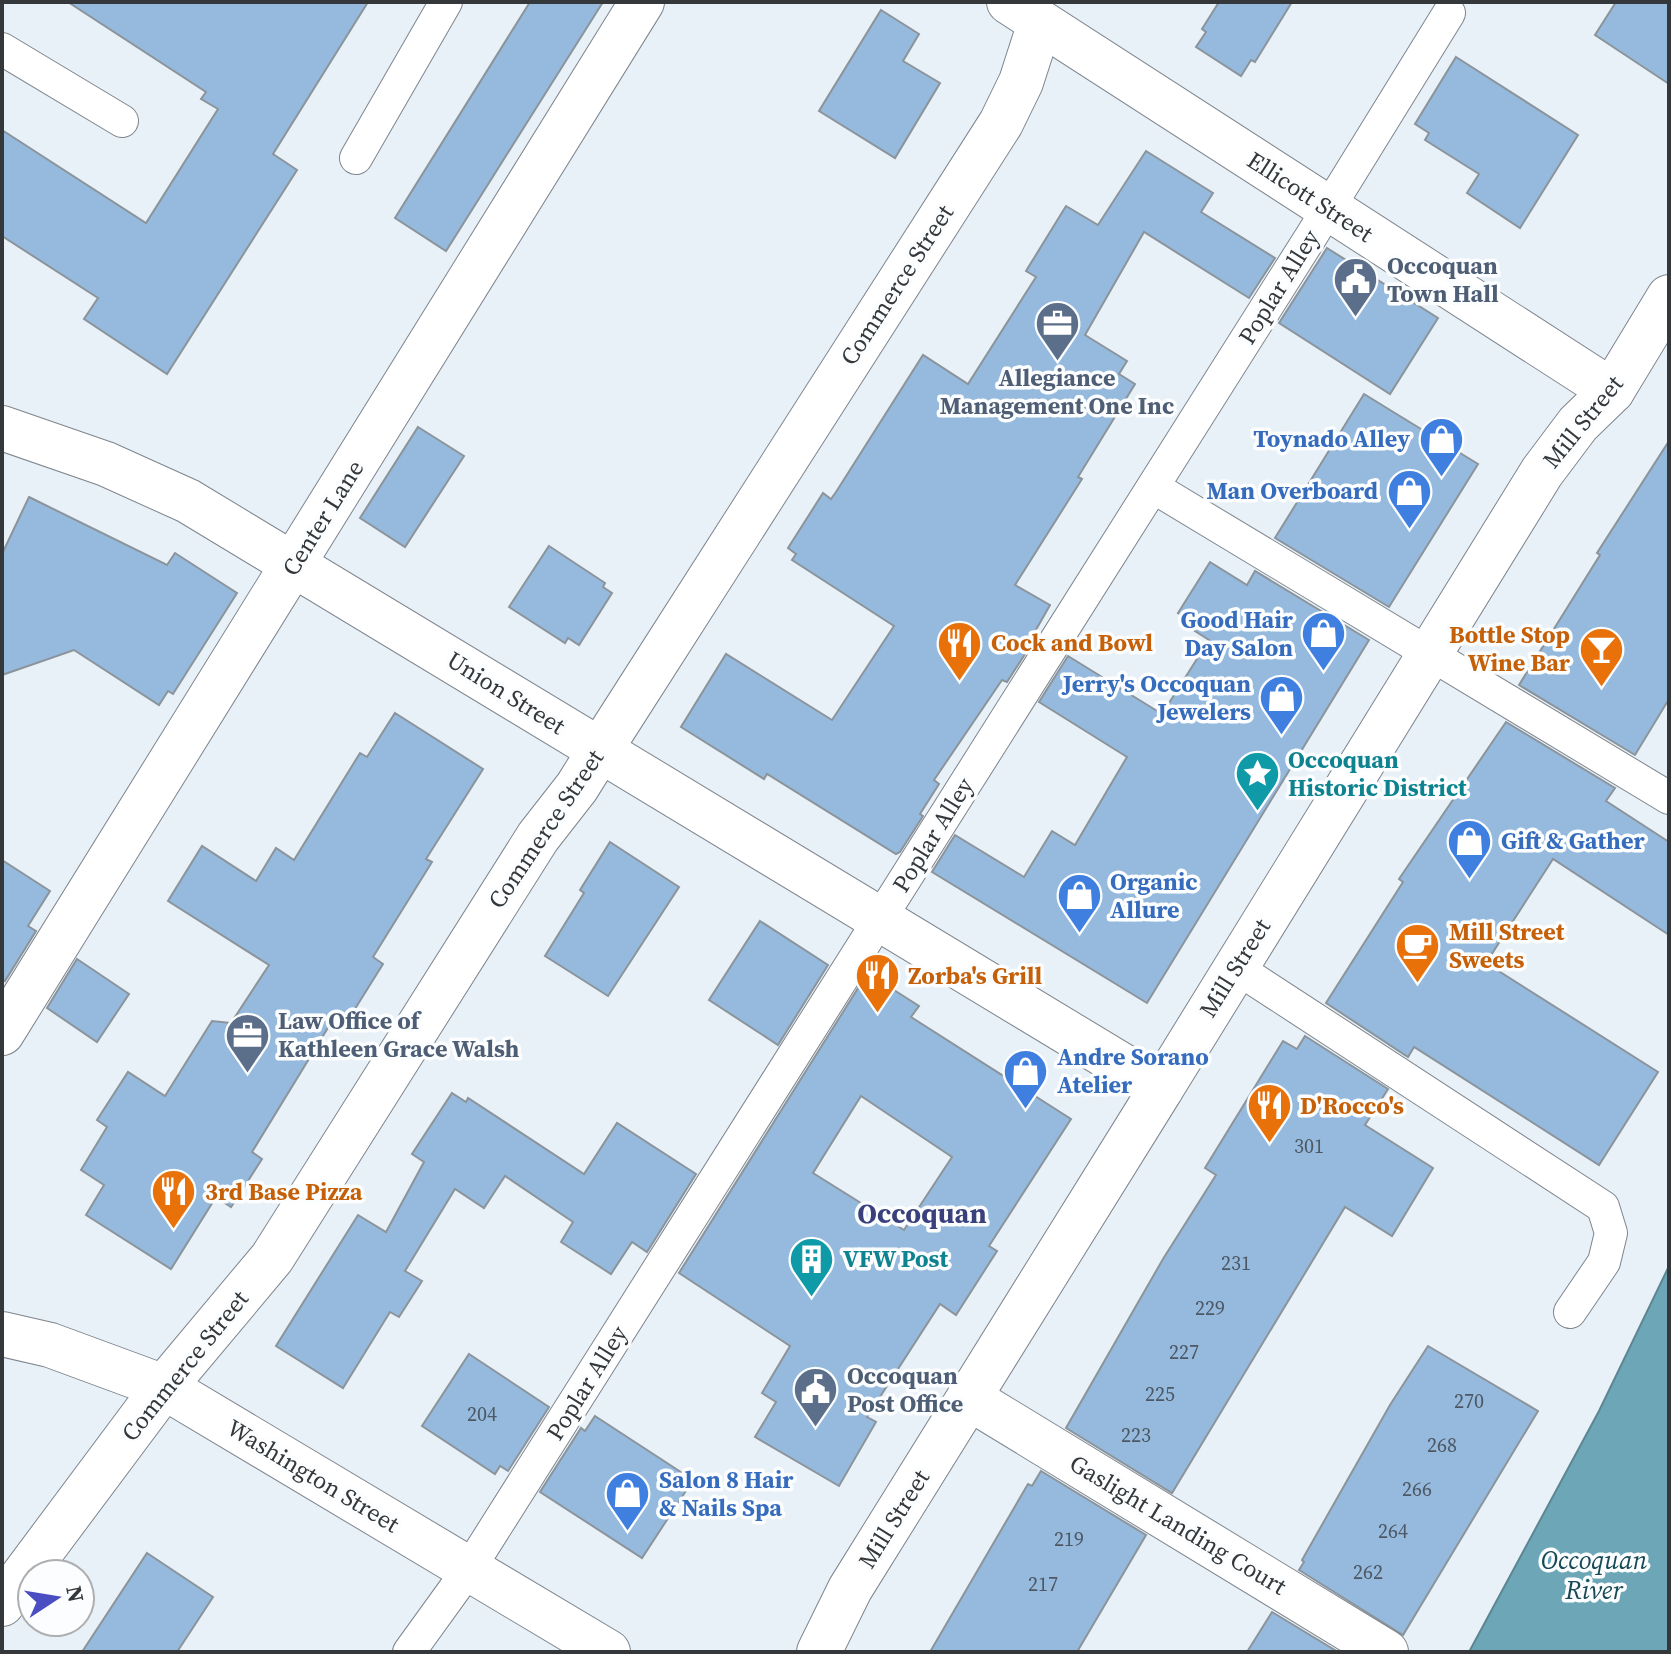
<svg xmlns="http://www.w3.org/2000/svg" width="1671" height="1654" font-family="'Source Serif 4',serif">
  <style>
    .water { fill: #6da7b7; stroke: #5c8692; stroke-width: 2 }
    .building { fill: #95badd; stroke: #8c949b; stroke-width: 2; fill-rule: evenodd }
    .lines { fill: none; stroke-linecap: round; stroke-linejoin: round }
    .service-casing { stroke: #7e858d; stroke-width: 34 }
    .minor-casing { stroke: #7e858d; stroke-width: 46 }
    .tertiary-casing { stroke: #7e858d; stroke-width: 46 }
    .service { stroke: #fff; stroke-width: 32 }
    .minor { stroke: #fff; stroke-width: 44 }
    .tertiary { stroke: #fff; stroke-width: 44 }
    .labels { text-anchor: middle; stroke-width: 7; stroke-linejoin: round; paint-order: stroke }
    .number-label { font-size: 20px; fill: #4d5864 }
    .street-label { font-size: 24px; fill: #35383b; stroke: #fbfdfe }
    .service-label { font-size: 24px; font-weight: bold; fill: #4e5e75; stroke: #fbfdfe; text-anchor: start }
    .shop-label { font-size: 24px; font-weight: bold; fill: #366cbe; stroke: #fbfdfe; text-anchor: end }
    .food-label { font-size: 24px; font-weight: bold; fill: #c56008; stroke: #fbfdfe; text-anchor: start }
    .culture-label { font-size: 24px; font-weight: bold; fill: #0d838f; stroke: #fbfdfe; text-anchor: start }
    .water-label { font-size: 26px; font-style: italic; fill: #174956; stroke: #fbfdfe }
    .quarter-label { font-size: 28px; font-weight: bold; fill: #3a407c; stroke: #fbfdfe }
  </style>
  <rect width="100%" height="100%" fill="#e8f0f8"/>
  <path class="water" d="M1669,1266V1652H1469L1599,1411Z"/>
  <g class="building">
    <path d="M68,2H368L273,154L297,170L167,374L84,319L98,298L2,236V130L146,223L218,109L201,99L206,92Z"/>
    <path d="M530,2H603L446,251L395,218Z"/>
    <path d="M1219,2H1292L1255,62L1251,60L1241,76L1196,47L1206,32L1202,29Z"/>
    <path d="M1616,2H1669V84L1595,35Z"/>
    <path d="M881,10L919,34L903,61L940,83L895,158L819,111Z"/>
    <path d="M1456,57L1578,135L1520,228L1467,193L1479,174L1425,140L1429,133L1415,124Z"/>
    <path d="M1146,151L1213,193L1201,212L1275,258L1249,298L1144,232L1085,335L1127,361L1119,374L1135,384L1078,477L1082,479L1015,585L1050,605L1033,635L1036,637L1007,682L1002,680L934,780L939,784L920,814L923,816L900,852L896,854L767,774L764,779L681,727L726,654L832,720L894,626L792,560L796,554L788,548L823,493L831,499L836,492L923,355L968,384L1036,277L1026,271L1066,206L1098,225Z"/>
    <path d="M1327,248L1438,318L1390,394L1279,323Z"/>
    <path d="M1364,394L1478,464L1389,607L1275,538Z"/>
    <path d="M418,427L464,456L405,547L360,518Z"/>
    <path d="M1669,441V699L1635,755L1519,685L1600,555L1597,553Z"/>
    <path d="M29,497L167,565L175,553L237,593L173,694L168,691L159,705L74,650L2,675V554Z"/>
    <path d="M549,546L605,583L603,587L612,593L579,645L568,638L565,643L509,607Z"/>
    <path d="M1210,562L1247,585L1255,571L1369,640L1147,1003L932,872L955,835L1024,877L1052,831L1075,845L1127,757L1039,702L1068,656L1162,714L1209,640L1184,624L1186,617L1178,613Z"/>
    <path d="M395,713L483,769L426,859L432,862L373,957L383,964L348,1020L337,1013L252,1152L262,1159L231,1207L216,1197L171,1269L86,1215L104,1185L81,1170L107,1127L97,1120L128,1072L165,1096L212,1021L231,1023L269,965L168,901L202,846L256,881L276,848L294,860L360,753L367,757Z"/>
    <path d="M1506,722L1615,788L1606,801L1669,842V935L1553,859L1486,963L1658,1072L1599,1165L1414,1047L1408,1057L1326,1003L1403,882L1399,879Z"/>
    <path d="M610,842L679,887L608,996L545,956L584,893L580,890Z"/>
    <path d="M2,860L50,891L28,926L36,931L5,981L2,979Z"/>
    <path d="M760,921L828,965L778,1045L709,1000Z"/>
    <path d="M77,959L129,994L97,1042L47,1008Z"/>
    <path d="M872,976L919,1006L911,1017L1071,1119L989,1246L997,1251L956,1315L940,1304L867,1417L876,1422L839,1486L755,1437L776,1402L762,1393L790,1346L679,1273L860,985L864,988ZM861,1096L952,1157L904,1230L813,1173Z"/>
    <path d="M1305,1036L1388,1089L1365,1125L1433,1168L1392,1236L1345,1207L1172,1493L1066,1428L1163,1259L1216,1175L1205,1168L1283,1041L1297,1049Z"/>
    <path d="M452,1093L466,1102L468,1098L584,1174L617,1123L696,1174L647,1252L632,1242L611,1274L561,1242L573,1222L505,1176L484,1208L455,1189L405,1271L422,1281L399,1317L390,1312L343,1388L276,1346L358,1215L386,1232L424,1162L412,1154Z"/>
    <path d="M1428,1346L1538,1411L1403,1635L1299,1570L1304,1562L1302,1560L1390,1405Z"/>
    <path d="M469,1354L549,1407L508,1471L500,1466L495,1474L422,1426Z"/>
    <path d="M595,1416L693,1480L642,1558L540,1492L581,1428L585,1431Z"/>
    <path d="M1041,1471L1146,1535L1077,1652H930L1028,1484L1032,1486Z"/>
    <path d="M147,1553L213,1597L177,1652H82Z"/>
    <path d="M1272,1612L1338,1652H1247Z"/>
  </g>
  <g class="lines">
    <defs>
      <g id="service">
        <path d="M2,49L122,121"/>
        <path d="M356,158L446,2"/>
        <path d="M1153,487L1669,798"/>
        <path d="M1235,967L1603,1207L1611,1233L1604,1262L1570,1312"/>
        <path d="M409,1652L469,1569L1312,235L1449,13"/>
      </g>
      <g id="minor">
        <path d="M1009,2L1612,391"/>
        <path d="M600,750L1001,123L1021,82L1040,23"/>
        <path d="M2,1033L642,2"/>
        <path d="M1161,1089L1542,472L1578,424L1612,391L1669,297"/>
        <path d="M969,1398L1386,1652"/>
      </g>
      <g id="tertiary">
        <path d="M2,428L106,464L188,501L1161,1089L850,1589L819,1652"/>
        <path d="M2,1334L50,1345L164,1387L608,1652"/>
        <path d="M2,1604L164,1387L272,1258L538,837L577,787L600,750"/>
      </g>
    </defs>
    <use href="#service" class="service-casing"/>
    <use href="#minor" class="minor-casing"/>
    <use href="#tertiary" class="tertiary-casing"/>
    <use href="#service" class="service"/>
    <use href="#minor" class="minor"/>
    <use href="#tertiary" class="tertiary"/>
  </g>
  <defs>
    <symbol id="civic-pin" viewBox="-11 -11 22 30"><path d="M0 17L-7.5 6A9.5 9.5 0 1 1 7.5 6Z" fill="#5c6f8a" stroke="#fbfdfe"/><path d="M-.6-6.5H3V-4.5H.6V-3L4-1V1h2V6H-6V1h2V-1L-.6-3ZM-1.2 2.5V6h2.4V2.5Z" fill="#fff"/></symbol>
    <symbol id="office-pin" viewBox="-11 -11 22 30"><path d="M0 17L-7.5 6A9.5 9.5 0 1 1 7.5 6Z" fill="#5c6f8a" stroke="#fbfdfe"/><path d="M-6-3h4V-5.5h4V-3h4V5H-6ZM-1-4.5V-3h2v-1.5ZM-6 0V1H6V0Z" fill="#fff"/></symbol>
    <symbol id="shop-pin" viewBox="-11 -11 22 30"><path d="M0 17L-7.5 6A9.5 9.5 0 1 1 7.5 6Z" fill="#3f7fe0" stroke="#fbfdfe"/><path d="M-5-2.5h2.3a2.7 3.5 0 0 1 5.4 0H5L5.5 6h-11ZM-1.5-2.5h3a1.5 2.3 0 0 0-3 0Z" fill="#fff"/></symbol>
    <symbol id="restaurant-pin" viewBox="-11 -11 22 30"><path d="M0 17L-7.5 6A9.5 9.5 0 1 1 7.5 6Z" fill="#e8710a" stroke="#fbfdfe"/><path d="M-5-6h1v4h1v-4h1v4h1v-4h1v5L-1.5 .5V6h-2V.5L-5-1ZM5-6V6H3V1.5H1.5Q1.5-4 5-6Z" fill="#fff"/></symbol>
    <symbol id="bar-pin" viewBox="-11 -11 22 30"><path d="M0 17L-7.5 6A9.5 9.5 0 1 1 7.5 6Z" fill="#e8710a" stroke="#fbfdfe"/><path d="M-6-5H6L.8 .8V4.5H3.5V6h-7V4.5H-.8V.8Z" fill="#fff"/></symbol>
    <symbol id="sight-pin" viewBox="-11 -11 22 30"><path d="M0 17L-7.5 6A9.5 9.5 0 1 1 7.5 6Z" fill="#0f9aa8" stroke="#fbfdfe"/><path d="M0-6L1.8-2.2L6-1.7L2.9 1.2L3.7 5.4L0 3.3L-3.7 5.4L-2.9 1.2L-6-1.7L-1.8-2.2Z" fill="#fff"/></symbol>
    <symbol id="cafe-pin" viewBox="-11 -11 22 30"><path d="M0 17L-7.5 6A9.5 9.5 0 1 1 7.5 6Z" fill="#e8710a" stroke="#fbfdfe"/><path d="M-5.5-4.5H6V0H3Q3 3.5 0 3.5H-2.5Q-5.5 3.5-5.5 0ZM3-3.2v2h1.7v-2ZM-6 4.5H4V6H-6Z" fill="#fff"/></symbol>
    <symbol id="building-pin" viewBox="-11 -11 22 30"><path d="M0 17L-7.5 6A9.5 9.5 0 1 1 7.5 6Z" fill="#0f9aa8" stroke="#fbfdfe"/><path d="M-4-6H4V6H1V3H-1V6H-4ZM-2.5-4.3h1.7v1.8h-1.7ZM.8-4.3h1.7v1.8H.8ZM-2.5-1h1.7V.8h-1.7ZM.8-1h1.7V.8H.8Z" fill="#fff"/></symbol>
  </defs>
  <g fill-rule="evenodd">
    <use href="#civic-pin" x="1330" y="254" width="51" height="69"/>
    <use href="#office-pin" x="1032" y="298" width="51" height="69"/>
    <use href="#shop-pin" x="1416" y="414" width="51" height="69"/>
    <use href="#shop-pin" x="1384" y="466" width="51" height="69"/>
    <use href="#shop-pin" x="1298" y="608" width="51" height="69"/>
    <use href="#restaurant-pin" x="934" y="618" width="51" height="69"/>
    <use href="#bar-pin" x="1576" y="624" width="51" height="69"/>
    <use href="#shop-pin" x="1256" y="672" width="51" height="69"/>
    <use href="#sight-pin" x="1232" y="748" width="51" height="69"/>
    <use href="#shop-pin" x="1444" y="816" width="51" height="69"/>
    <use href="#shop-pin" x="1054" y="870" width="51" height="69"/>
    <use href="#cafe-pin" x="1392" y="920" width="51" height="69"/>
    <use href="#restaurant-pin" x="852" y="950" width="51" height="69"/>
    <use href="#office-pin" x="222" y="1010" width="51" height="69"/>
    <use href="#shop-pin" x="1000" y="1046" width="51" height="69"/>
    <use href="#restaurant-pin" x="1244" y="1080" width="51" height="69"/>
    <use href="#restaurant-pin" x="148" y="1166" width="51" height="69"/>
    <use href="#building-pin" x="786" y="1234" width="51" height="69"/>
    <use href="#civic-pin" x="790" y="1364" width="51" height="69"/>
    <use href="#shop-pin" x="602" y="1468" width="51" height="69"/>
  </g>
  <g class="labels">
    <g class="number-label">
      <text x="1309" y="1153">301</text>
      <text x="1236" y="1270">231</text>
      <text x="1210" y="1315">229</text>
      <text x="1184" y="1359">227</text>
      <text x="1160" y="1401">225</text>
      <text x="1469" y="1408">270</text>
      <text x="482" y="1421">204</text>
      <text x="1136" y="1442">223</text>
      <text x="1442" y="1452">268</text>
      <text x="1417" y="1496">266</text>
      <text x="1393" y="1538">264</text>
      <text x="1069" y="1546">219</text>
      <text x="1368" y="1579">262</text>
      <text x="1043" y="1591">217</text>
    </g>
    <g class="street-label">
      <text transform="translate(1310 197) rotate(33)" y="8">Ellicott Street</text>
      <text transform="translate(897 285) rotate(-57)" y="8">Commerce Street</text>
      <text transform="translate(1279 287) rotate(-58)" y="8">Poplar Alley</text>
      <text transform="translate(1583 422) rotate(-51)" y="8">Mill Street</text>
      <text transform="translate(323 518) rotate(-58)" y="8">Center Lane</text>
      <text transform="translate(506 693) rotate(32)" y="8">Union Street</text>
      <text transform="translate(546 829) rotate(-56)" y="8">Commerce Street</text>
      <text transform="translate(933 835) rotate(-58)" y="8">Poplar Alley</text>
      <text transform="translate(1235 968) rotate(-58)" y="8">Mill Street</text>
      <text transform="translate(185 1366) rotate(-51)" y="8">Commerce Street</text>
      <text transform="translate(587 1383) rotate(-58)" y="8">Poplar Alley</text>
      <text transform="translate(313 1476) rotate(31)" y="8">Washington Street</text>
      <text transform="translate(894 1519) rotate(-58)" y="8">Mill Street</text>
      <text transform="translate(1178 1525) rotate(31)" y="8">Gaslight Landing Court</text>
    </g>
    <g class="service-label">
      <text x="1387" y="274">Occoquan<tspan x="1387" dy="28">Town Hall</tspan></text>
      <text x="1057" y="386" text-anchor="middle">Allegiance<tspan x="1057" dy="28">Management One Inc</tspan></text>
      <text x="278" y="1029">Law Office of<tspan x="278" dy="28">Kathleen Grace Walsh</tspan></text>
      <text x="847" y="1384">Occoquan<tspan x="847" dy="28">Post Office</tspan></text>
    </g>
    <g class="shop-label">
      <text x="1410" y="447">Toynado Alley</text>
      <text x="1378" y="499">Man Overboard</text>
      <text x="1293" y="628">Good Hair<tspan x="1293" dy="28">Day Salon</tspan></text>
      <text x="1251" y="692">Jerry's Occoquan<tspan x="1251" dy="28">Jewelers</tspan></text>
      <text x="1501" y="849" text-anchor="start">Gift &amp; Gather</text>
      <text x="1110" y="890" text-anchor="start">Organic<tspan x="1110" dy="28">Allure</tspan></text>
      <text x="1057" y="1065" text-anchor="start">Andre Sorano<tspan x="1057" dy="28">Atelier</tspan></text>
      <text x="659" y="1488" text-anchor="start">Salon 8 Hair<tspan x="659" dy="28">&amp; Nails Spa</tspan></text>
    </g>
    <g class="food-label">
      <text x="1570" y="643" text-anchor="end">Bottle Stop<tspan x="1570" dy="28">Wine Bar</tspan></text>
      <text x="991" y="651">Cock and Bowl</text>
      <text x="1449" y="940">Mill Street<tspan x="1449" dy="28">Sweets</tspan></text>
      <text x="908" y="984">Zorba's Grill</text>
      <text x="1300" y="1114">D'Rocco's</text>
      <text x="205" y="1200">3rd Base Pizza</text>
    </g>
    <g class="culture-label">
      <text x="1288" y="768">Occoquan<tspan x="1288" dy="28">Historic District</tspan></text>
      <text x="843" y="1267">VFW Post</text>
    </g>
    <g class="water-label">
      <text x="1594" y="1569">Occoquan<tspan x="1594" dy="30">River</tspan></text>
    </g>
    <g class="quarter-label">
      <text x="922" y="1223">Occoquan</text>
    </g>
  </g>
  <rect width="1671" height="1654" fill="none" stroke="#35383b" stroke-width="8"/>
  <g transform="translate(56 1598) rotate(78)"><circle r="38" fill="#fbfdfe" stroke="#acaeb0" stroke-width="2"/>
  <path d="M0-6L14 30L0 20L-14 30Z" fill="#4b4dc3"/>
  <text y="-12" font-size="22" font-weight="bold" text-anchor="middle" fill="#35383b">N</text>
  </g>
</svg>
